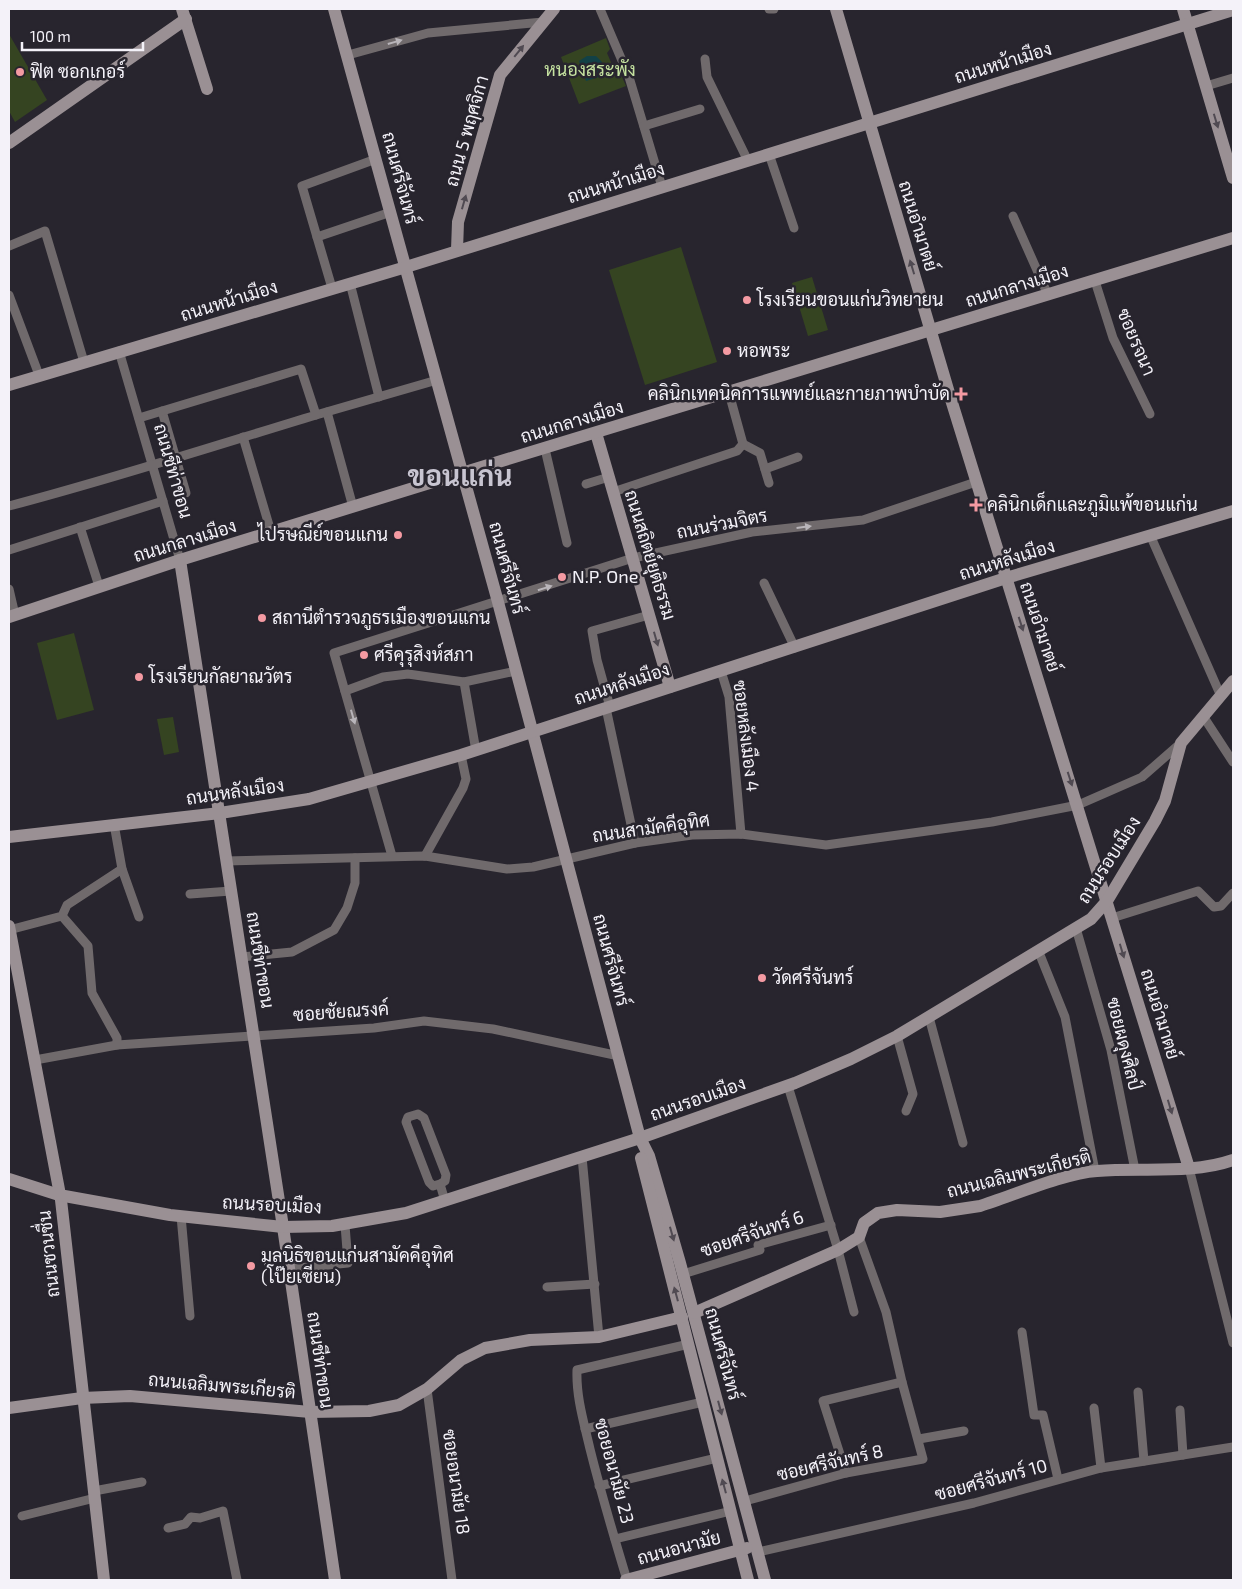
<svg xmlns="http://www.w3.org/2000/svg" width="1242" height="1589" font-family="'Exo 2',Sarabun,sans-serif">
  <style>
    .green { fill: #354421 }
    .water { fill: #124146 }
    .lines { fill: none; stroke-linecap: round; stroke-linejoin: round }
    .street { stroke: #706a6c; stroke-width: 9 }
    .secondary { stroke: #9a9094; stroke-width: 12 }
    .oneway { fill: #b9b5ba }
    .oneway2 { fill: #504a52 }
    .poi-dot { fill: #f49aa2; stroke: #28252e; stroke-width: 2 }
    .labels { text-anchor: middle; stroke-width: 5; stroke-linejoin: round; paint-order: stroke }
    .street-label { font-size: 18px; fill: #f4f2f9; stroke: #28252e }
    .park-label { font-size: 18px; fill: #c5e2a0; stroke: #28252e }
    .poi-label { font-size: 18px; fill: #f4f2f9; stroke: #28252e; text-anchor: start }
    .town-label { font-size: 28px; font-weight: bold; fill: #c8c5d1; stroke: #28252e }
  </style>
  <rect width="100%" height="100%" fill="#28252e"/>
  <g class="green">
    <path d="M9,34L47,100L15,122L9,111Z"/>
    <path d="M606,38L610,49L607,53L613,67L618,68L626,86L579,104L561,57Z"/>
    <path d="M681,247L717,362L645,385L609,270Z"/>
    <path d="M812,277L828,330L808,336L792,283Z"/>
    <path d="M74,633L94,710L57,720L37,643Z"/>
    <path d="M173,717L179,752L164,755L157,719Z"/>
  </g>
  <path class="water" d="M587,56H596L602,62L604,70L599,77L586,81L579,61Z"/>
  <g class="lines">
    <g class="street">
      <path d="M600,9L629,77L662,187"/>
      <path d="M769,9H774"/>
      <path d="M348,55L428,33L543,22"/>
      <path d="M705,59L707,77L748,161"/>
      <path d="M1206,86L1233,78"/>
      <path d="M644,126L700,109"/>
      <path d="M769,154L794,228"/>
      <path d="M1013,216L1048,295"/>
      <path d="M317,237L391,212"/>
      <path d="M9,246L45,231L84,362"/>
      <path d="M1095,281L1113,338L1150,414"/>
      <path d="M350,283L379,397"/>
      <path d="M332,288L302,186L376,159"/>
      <path d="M9,295L39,375"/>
      <path d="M119,351L180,560"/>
      <path d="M162,411L186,493"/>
      <path d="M327,412L353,507"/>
      <path d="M316,415L437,380"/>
      <path d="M243,437L271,532"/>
      <path d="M743,444L760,453L769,483"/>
      <path d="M545,449L567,543"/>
      <path d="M765,469L798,457"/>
      <path d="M586,484L609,477"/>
      <path d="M613,492L737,451L743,444L729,393"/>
      <path d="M9,506C112,479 214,446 316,415L301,369L139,418"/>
      <path d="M80,527L99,586"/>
      <path d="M1151,537L1220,694"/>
      <path d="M9,550L163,501"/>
      <path d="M764,583L795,648"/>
      <path d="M9,589L15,615"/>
      <path d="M721,671L729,697L741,834"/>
      <path d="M464,682L476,751"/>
      <path d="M345,691L383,677L408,674L464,682L516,671"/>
      <path d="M610,707L597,660L592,631L649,615"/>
      <path d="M606,708L635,843"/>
      <path d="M1203,716L1233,762"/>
      <path d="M114,824L122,869L139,917"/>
      <path d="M392,856L334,653L633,558L752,532L863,520L976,482"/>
      <path d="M425,856L463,788L466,779L461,755"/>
      <path d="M226,861L425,856L507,869L533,867L635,843L692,835L741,834L826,845L992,822L1078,805L1142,777L1181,743"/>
      <path d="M190,894L231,891"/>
      <path d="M62,916L88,946L92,993L117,1038V1045"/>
      <path d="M1112,918L1198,891L1214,907L1221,906L1233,893"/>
      <path d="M1076,928L1111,1050L1135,1170"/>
      <path d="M9,930L62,916L67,905L122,869"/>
      <path d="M1038,950L1065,1017L1095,1171"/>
      <path d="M242,957L292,952L334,930L347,908L355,883V858"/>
      <path d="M929,1017L963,1143"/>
      <path d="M897,1036L913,1094L906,1111"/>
      <path d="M35,1060L117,1045L374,1028L424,1021L493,1029L619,1056"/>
      <path d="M788,1086L838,1250L854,1312"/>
      <path d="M582,1157L599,1337"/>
      <path d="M1189,1168L1233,1343"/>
      <path d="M440,1184L445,1181L446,1175L424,1118L418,1114L408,1117L406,1122L429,1182L433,1186L440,1184L445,1201"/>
      <path d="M181,1216L190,1316"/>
      <path d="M289,1269L348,1263L345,1225"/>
      <path d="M683,1274L760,1250L758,1245L831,1225"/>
      <path d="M547,1287L595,1284"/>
      <path d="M1022,1332L1034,1415H1043L1058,1479"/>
      <path d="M427,1389L452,1580"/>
      <path d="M1138,1392L1144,1461"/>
      <path d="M1094,1408L1101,1468"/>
      <path d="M1180,1410L1183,1455"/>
      <path d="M585,1429L703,1402"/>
      <path d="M919,1439L964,1431"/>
      <path d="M846,1473L823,1401L902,1382"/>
      <path d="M599,1486L717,1458"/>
      <path d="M94,1491L142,1482"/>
      <path d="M745,1501L846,1473L923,1459L902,1382L886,1312L859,1237"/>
      <path d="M22,1516L95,1498"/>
      <path d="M168,1528L185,1524L191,1517L200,1518L223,1511L237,1580"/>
      <path d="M615,1539L731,1511"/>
      <path d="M758,1552L974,1503L1101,1468L1233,1447"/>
      <path d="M627,1580C614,1537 601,1493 590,1449C584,1423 576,1397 577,1370L689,1344"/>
    </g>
    <g class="secondary">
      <path d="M182,9L207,89"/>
      <path d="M334,9L498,602L640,1138L649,1156L680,1263L765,1580"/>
      <path d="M836,9L949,393L1189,1168"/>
      <path d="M1183,9L1233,178"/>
      <path d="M9,143L186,19"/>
      <path d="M457,250L458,222L500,75L554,9"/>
      <path d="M9,385L406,267L1233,10"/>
      <path d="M596,433L670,687"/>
      <path d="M180,560L283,1227L335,1580"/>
      <path d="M9,617L180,560L462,473L1233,238"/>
      <path d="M9,837L220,813L309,799L461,755L1006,578L1233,511"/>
      <path d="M9,926L61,1200L104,1580"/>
      <path d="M641,1158L748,1580"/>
      <path d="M9,1179L59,1195L170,1215L283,1227L332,1226L406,1213L640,1138L795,1083L851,1059L897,1036L1091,919L1107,901L1155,821L1165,801L1181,743L1233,681"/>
      <path d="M694,1313L838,1250L859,1237L864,1223L878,1213L897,1210L940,1212L980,1206C1012,1196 1065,1173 1097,1171C1142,1167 1190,1175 1233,1160"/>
      <path d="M9,1408L82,1398L130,1396L310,1412L369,1411L399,1405L427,1389L461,1360L485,1348L530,1340L599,1337L682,1317"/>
      <path d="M626,1580L747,1548"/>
    </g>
  </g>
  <defs><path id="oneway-solid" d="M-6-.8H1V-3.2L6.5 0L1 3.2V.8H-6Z" transform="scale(1.25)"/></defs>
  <g class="oneway">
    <use href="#oneway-solid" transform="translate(395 42) rotate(-16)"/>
    <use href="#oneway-solid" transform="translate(804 527) rotate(-7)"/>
    <use href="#oneway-solid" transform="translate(545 588) rotate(-18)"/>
    <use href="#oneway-solid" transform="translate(353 717) rotate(74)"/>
  </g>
  <g class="oneway2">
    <use href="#oneway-solid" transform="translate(519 51) rotate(-51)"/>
    <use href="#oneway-solid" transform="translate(1216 121) rotate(73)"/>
    <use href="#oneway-solid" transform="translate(464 202) rotate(-74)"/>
    <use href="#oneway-solid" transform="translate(912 267) rotate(-107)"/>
    <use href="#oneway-solid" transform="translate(1021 624) rotate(72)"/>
    <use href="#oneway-solid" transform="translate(656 639) rotate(74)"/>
    <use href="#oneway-solid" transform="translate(1070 779) rotate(72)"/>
    <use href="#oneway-solid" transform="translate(1122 951) rotate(73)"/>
    <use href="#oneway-solid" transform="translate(1170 1107) rotate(73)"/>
    <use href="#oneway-solid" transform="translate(672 1234) rotate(74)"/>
    <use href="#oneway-solid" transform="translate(676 1294) rotate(-105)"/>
    <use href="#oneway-solid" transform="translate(720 1408) rotate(75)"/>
    <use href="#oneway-solid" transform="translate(724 1486) rotate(-105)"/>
  </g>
  <g class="poi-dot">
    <circle cx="20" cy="72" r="5"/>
    <circle cx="747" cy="300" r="5"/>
    <circle cx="727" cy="351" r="5"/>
    <path d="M958.5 386.5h5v5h5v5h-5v5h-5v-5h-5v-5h5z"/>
    <path d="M973.5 497.5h5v5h5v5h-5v5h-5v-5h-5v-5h5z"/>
    <circle cx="398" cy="535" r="5"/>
    <circle cx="562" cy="577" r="5"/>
    <circle cx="262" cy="618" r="5"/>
    <circle cx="364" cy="655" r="5"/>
    <circle cx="139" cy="677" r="5"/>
    <circle cx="762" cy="978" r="5"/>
    <circle cx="251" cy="1266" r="5"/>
  </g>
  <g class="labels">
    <g class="street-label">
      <text transform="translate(1003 63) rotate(-17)" y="6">ถนนหน้าเมือง</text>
      <text transform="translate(467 131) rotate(-74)" y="6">ถนน 5 พฤศจิกา</text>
      <text transform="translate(400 178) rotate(75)" y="6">ถนนศรีจันทร์</text>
      <text transform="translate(616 183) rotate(-17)" y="6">ถนนหน้าเมือง</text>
      <text transform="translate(918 226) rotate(73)" y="6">ถนนอำมาตย์</text>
      <text transform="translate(1017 286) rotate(-17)" y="6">ถนนกลางเมือง</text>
      <text transform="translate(229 301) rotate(-17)" y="6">ถนนหน้าเมือง</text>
      <text transform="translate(1136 342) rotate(67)" y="6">ซอยรจนา</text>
      <text transform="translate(572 422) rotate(-17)" y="6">ถนนกลางเมือง</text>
      <text transform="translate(173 471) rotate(74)" y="6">ถนนชีท่าขอน</text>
      <text transform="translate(722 524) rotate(-11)" y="6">ถนนร่วมจิตร</text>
      <text transform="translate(185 541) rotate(-17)" y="6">ถนนกลางเมือง</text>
      <text transform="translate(650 555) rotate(73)" y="6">ถนนสถิตย์ยุติธรรม</text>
      <text transform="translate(1007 560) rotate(-17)" y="6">ถนนหลังเมือง</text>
      <text transform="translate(507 568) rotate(75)" y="6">ถนนศรีจันทร์</text>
      <text transform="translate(1040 627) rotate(72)" y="6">ถนนอำมาตย์</text>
      <text transform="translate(622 684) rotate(-18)" y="6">ถนนหลังเมือง</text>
      <text transform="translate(746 736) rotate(83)" y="6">ซอยหลังเมือง 4</text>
      <text transform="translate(235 792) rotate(-8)" y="6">ถนนหลังเมือง</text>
      <text transform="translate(651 828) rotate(-8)" y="6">ถนนสามัคคีอุทิศ</text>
      <text transform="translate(1109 860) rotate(-57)" y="6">ถนนรอบเมือง</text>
      <text transform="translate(260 960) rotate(81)" y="6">ถนนชีท่าขอน</text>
      <text transform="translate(611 960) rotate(75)" y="6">ถนนศรีจันทร์</text>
      <text transform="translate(341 1012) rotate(-4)" y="6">ซอยชัยณรงค์</text>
      <text transform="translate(1160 1014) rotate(73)" y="6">ถนนอำมาตย์</text>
      <text transform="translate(1124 1044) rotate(76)" y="6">ซอยผดุงศิลป์</text>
      <text transform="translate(698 1099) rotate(-19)" y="6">ถนนรอบเมือง</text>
      <text transform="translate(1019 1174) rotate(-14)" y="6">ถนนเฉลิมพระเกียรติ</text>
      <text transform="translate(272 1205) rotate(3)" y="6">ถนนรอบเมือง</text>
      <text transform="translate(752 1234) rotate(-19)" y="6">ซอยศรีจันทร์ 6</text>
      <text transform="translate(49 1254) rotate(-96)" y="6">ถนนชวนชื่น</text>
      <text transform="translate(723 1354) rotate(75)" y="6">ถนนศรีจันทร์</text>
      <text transform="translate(320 1360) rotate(82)" y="6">ถนนชีท่าขอน</text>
      <text transform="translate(222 1386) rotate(5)" y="6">ถนนเฉลิมพระเกียรติ</text>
      <text transform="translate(830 1463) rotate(-13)" y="6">ซอยศรีจันทร์ 8</text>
      <text transform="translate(614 1471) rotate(75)" y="6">ซอยอนามัย 23</text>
      <text transform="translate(991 1480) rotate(-15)" y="6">ซอยศรีจันทร์ 10</text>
      <text transform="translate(456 1482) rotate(82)" y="6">ซอยอนามัย 18</text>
      <text transform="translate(679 1548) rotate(-15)" y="6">ถนนอนามัย</text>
    </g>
    <g class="park-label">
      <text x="590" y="76">หนองสระพัง</text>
    </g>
    <g class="poi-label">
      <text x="30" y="78">ฟิต ซอกเกอร์</text>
      <text x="757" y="306">โรงเรียนขอนแก่นวิทยายน</text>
      <text x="737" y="357">หอพระ</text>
      <text x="950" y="400" text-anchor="end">คลินิกเทคนิคการแพทย์และกายภาพบำบัด</text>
      <text x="987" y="511">คลินิกเด็กและภูมิแพ้ขอนแก่น</text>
      <text x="388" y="541" text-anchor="end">ไปรษณีย์ขอนแกน</text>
      <text x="572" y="583">N.P. One</text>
      <text x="272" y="624">สถานีตำรวจภูธรเมืองขอนแกน</text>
      <text x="374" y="661">ศรีคุรุสิงห์สภา</text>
      <text x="149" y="683">โรงเรียนกัลยาณวัตร</text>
      <text x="772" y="984">วัดศรีจันทร์</text>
      <text x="261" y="1262">มูลนิธิขอนแก่นสามัคคีอุทิศ<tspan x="261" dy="21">(โป๊ยเซียน)</tspan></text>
    </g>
    <g class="town-label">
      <text x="460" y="486">ขอนแก่น</text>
    </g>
  </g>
  <rect width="1242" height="1589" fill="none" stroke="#f4f2f9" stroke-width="20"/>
  <path d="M22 42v8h121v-8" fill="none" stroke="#f4f2f9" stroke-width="2.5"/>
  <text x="30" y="42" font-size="15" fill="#f4f2f9" stroke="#28252e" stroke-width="4" paint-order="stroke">100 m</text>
</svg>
